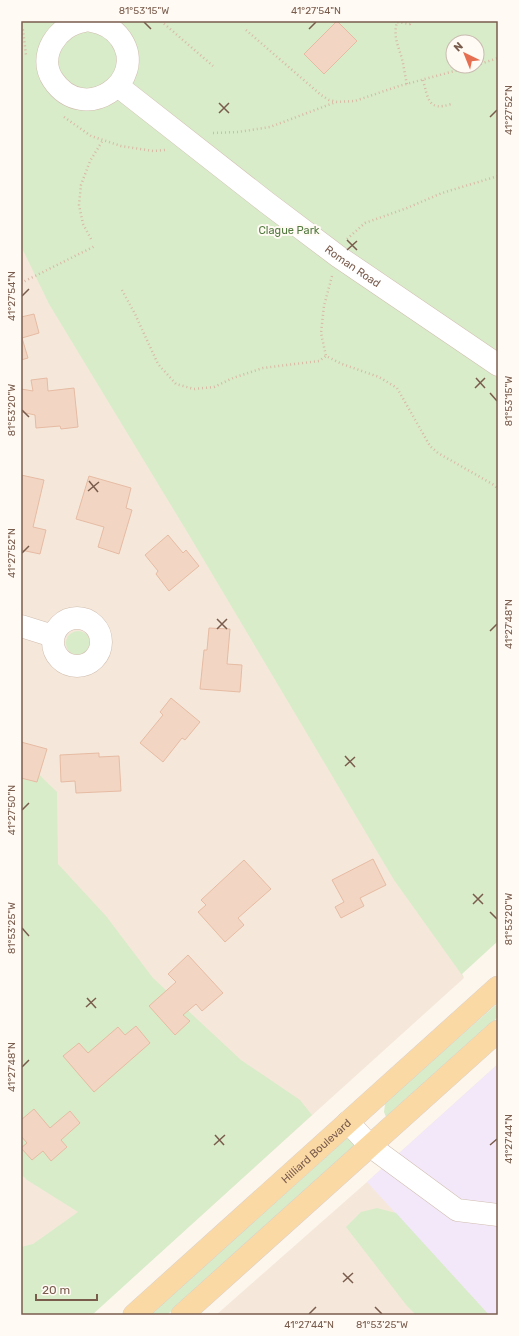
<svg xmlns="http://www.w3.org/2000/svg" width="519" height="1336" font-family="Rubik,sans-serif">
  <style>
    .residential { fill: #f5e8da }
    .education { fill: #f3e8fa }
    .green { fill: #d8ecc9; fill-rule: evenodd }
    .building { fill: #f3d5c3; stroke: #e6bba3 }
    .lines { fill: none; stroke-linecap: round; stroke-linejoin: round }
    .minor-casing { stroke: #d1beb0; stroke-width: 23 }
    .major-casing { stroke: #dad1cd; stroke-width: 23 }
    .path { stroke: #d9b8a5; stroke-width: 2.5; stroke-dasharray: 1 3; stroke-linecap: butt }
    .minor { stroke: #fff; stroke-width: 22 }
    .major { stroke: #fbd9a5; stroke-width: 22 }
    .ticks { fill: none; stroke: #7a5c4d; stroke-width: 1.5 }
    .labels { text-anchor: middle; stroke-width: 4; stroke-linejoin: round; paint-order: stroke }
    .park-label { font-size: 11px; fill: #537a41; stroke: #fffaf3 }
    .street-label { font-size: 11px; fill: #7a5c4d; stroke: #fffaf3 }
    .neatline { fill: none; stroke: #7a5c4d; stroke-width: 1.5 }
    .ticks-label { font-size: 10px; text-anchor: middle; fill: #7a5c4d }
  </style>
  <rect width="100%" height="100%" fill="#fdf6ec"/>
  <g class="residential">
    <path d="M21,167L70,264L464,978L91,1315H21Z"/>
    <path d="M498,1064V1315H216L367,1182Z"/>
  </g>
  <path class="education" d="M498,1064V1315H489L367,1182Z"/>
  <g class="green">
    <path d="M21,21H498V941L462,974L464,978L394,880L189,535L49,304L21,246ZM453,42H477V66H453Z"/>
    <circle cx="78" cy="643" r="12"/>
    <path d="M21,757L57,792L58,864L106,916L153,978L241,1060L300,1100L312,1115L92,1315H21V1247L33,1244L78,1212L27,1180L21,1174Z"/>
    <path d="M498,1003V1017L386,1117L384,1112L385,1104L389,1099Z"/>
    <path d="M350,1138L354,1142V1146L167,1315H150L346,1139Z"/>
    <path d="M377,1208L396,1213L489,1315H416L407,1306L346,1227L361,1212Z"/>
  </g>
  <g class="building">
    <path d="M337,21L357,41L324,74L304,54Z"/>
    <path d="M34,314L39,333L22,338L28,358L21,360V317Z"/>
    <path d="M47,378L48,391L74,388L78,427L61,429L60,426L36,428L35,415L21,412V389L33,391L31,380Z"/>
    <path d="M21,475L44,480L33,527L46,530L40,554L21,550Z"/>
    <path d="M89,476L131,488L126,508L132,510L119,554L98,547L104,527L76,519Z"/>
    <path d="M168,535L183,553L186,550L199,566L169,591L156,574L158,571L145,555Z"/>
    <path d="M209,628L230,629L227,664L242,665L240,692L200,689L204,650H207Z"/>
    <path d="M171,698L200,722L185,740L182,738L163,762L140,743L163,715L160,712Z"/>
    <path d="M21,742L47,749L37,782L21,778Z"/>
    <path d="M99,753V757L119,756L121,791L76,793L75,781L61,782L60,755Z"/>
    <path d="M373,859L386,885L360,898L364,906L341,918L335,907L344,902L332,880Z"/>
    <path d="M244,860L271,889L238,918L244,925L225,942L198,912L206,905L201,900Z"/>
    <path d="M188,955L223,993L202,1011L196,1004L183,1015L190,1021L175,1035L149,1006L176,982L168,974Z"/>
    <path d="M136,1026L150,1043L94,1092L63,1056L79,1043L88,1053L118,1027L125,1035Z"/>
    <path d="M34,1109L50,1128L70,1111L80,1123L61,1140L67,1147L51,1161L43,1151L32,1160L21,1148L27,1143L21,1136V1120Z"/>
  </g>
  <g class="lines">
    <defs>
      <g id="minor">
        <path d="M84,21C57,25 37,56 53,80C84,126 149,81 121,39C114,29 104,23 91,21"/>
        <path id="s1" d="M118,86L266,202L339,257L498,365"/>
        <circle cx="77" cy="642" r="24"/>
        <path d="M21,626L53,636"/>
        <path d="M348,1122L370,1146L457,1210L498,1215"/>
      </g>
      <g id="major">
        <path id="s2" d="M134,1315L498,987"/>
        <path d="M182,1315L498,1031"/>
      </g>
    </defs>
    <use href="#minor" class="minor-casing"/>
    <use href="#major" class="major-casing"/>
    <g class="path">
      <path d="M161,21L213,66"/>
      <path d="M21,26L23,30L26,55"/>
      <path d="M246,30L321,95L329,100L337,102L355,101L399,86L473,66"/>
      <path d="M477,65L498,58"/>
      <path d="M423,80C428,98 428,112 451,104"/>
      <path d="M407,84C405,76 404,67 402,59C398,45 393,36 397,22L410,24V21"/>
      <path d="M64,117L91,136L121,146L153,151L165,150"/>
      <path d="M213,133L238,132L270,127L336,102"/>
      <path d="M91,239L83,224L79,205L81,185L90,161L103,140"/>
      <path d="M347,239L365,223L407,208L442,193L498,176"/>
      <path d="M332,276L324,306L321,333L326,356L342,364L379,377L397,388L430,446L438,453L494,485L498,489"/>
      <path d="M21,283L95,246"/>
      <path d="M122,290L135,314L158,364L176,384L194,389L214,387L233,378L263,368L319,361L326,356"/>
    </g>
    <use href="#minor" class="minor"/>
    <use href="#major" class="major"/>
  </g>
  <path class="ticks" d="M144,22L151,29M309,29L316,22M219,103L229,113M219,113L229,103M490,117L497,110M347,240L357,250M347,250L357,241M22,296L29,289M476,378L485,388M475,388L485,378M490,393L497,401M22,410L29,417M89,481L98,492M88,491L99,482M22,553L29,546M217,619L227,629M217,629L227,619M490,631L497,624M345,756L355,767M345,766L355,757M22,810L29,803M473,894L483,904M473,904L483,894M490,912L497,919M22,928L29,936M87,998L96,1008M86,1007L96,998M22,1067L29,1060M215,1135L224,1145M214,1145L225,1135M490,1145L497,1139M343,1273L353,1283M343,1282L353,1273M375,1307L382,1314M309,1314L316,1307"/>
  <g class="labels">
    <g class="park-label">
      <text x="289" y="234">Clague Park</text>
    </g>
    <g class="street-label">
      <text dy="4" stroke="none"><textPath href="#s1" startOffset="296">Roman Road</textPath></text>
      <text dy="4" stroke="none"><textPath href="#s2" startOffset="245">Hilliard Boulevard</textPath></text>
    </g>
  </g>
  <rect width="519" height="1336" fill="none" stroke="#fffaf3" stroke-width="44"/>
  <g transform="translate(465 54) rotate(317)"><circle r="19" fill="#fffaf3" stroke="#cabbb1"/>
  <path d="M0-3L7 15L0 10L-7 15Z" fill="#e76f51"/>
  <text y="-6" font-size="11" font-weight="bold" text-anchor="middle" fill="#7a5c4d">N</text>
  </g>
  <path d="M36 1294v6h61v-6" fill="none" stroke="#7a5c4d" stroke-width="2"/>
  <text x="42" y="1294" font-size="12" fill="#7a5c4d" stroke="#fffaf3" stroke-width="3" paint-order="stroke">20 m</text>
  <rect x="22" y="22" width="475" height="1292" class="neatline"/>
  <g class="ticks-label">
    <text x="144" y="14">81°53'15"W</text>
    <text x="316" y="14">41°27'54"N</text>
    <text transform="translate(508 110) rotate(-90)" y="4">41°27'52"N</text>
    <text transform="translate(11 296) rotate(-90)" y="4">41°27'54"N</text>
    <text transform="translate(508 401) rotate(-90)" y="4">81°53'15"W</text>
    <text transform="translate(11 410) rotate(-90)" y="4">81°53'20"W</text>
    <text transform="translate(11 553) rotate(-90)" y="4">41°27'52"N</text>
    <text transform="translate(508 624) rotate(-90)" y="4">41°27'48"N</text>
    <text transform="translate(11 810) rotate(-90)" y="4">41°27'50"N</text>
    <text transform="translate(508 919) rotate(-90)" y="4">81°53'20"W</text>
    <text transform="translate(11 928) rotate(-90)" y="4">81°53'25"W</text>
    <text transform="translate(11 1067) rotate(-90)" y="4">41°27'48"N</text>
    <text transform="translate(508 1139) rotate(-90)" y="4">41°27'44"N</text>
    <text x="309" y="1328">41°27'44"N</text>
    <text x="382" y="1328">81°53'25"W</text>
  </g>
</svg>
